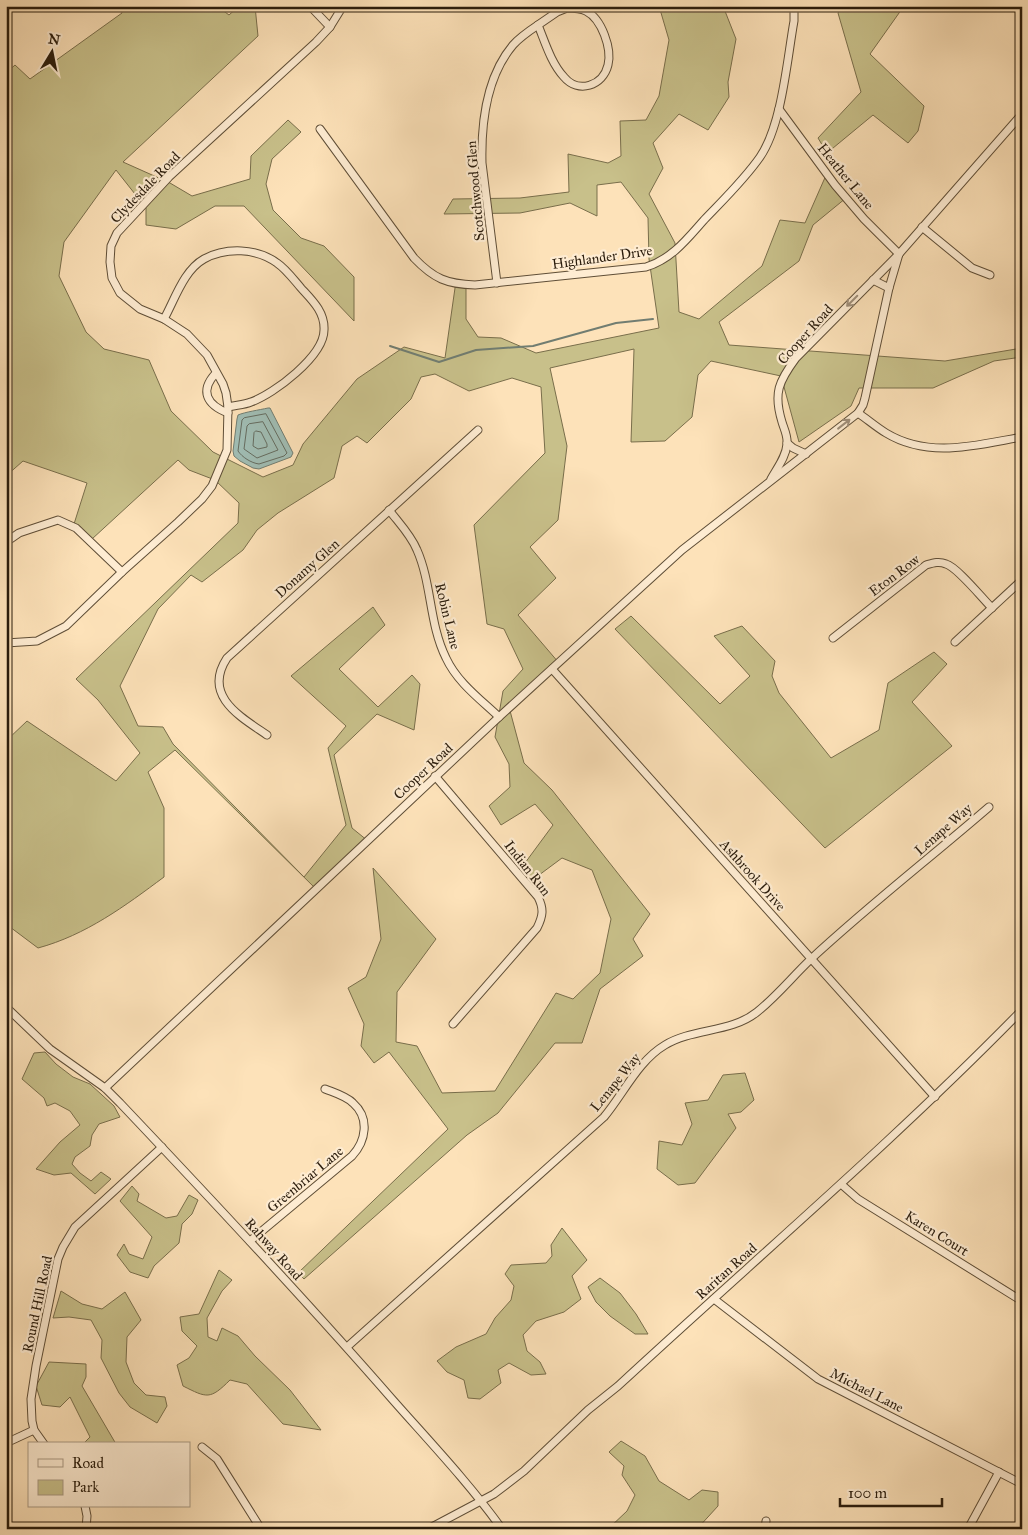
<svg xmlns="http://www.w3.org/2000/svg" width="1028" height="1535" font-family="'IM FELL Great Primer',serif">
  <style>
    .green { fill: #c8c08a; stroke: #796e4b }
    .water { fill: #a0bdb4; stroke: #717d71 }
    .lines { fill: none; stroke-linecap: round; stroke-linejoin: round }
    .shore { stroke: #656c60; stroke-width: 1 }
    .stream { stroke: #717d71; stroke-width: 2 }
    .minor-casing { stroke: #5f4e37; stroke-width: 9 }
    .minor { stroke: #feecd2; stroke-width: 7 }
    .oneway { stroke: #9f8e79 }
    .labels { text-anchor: middle; stroke-width: 4.5; stroke-linejoin: round; paint-order: stroke }
    .street-label { font-size: 14px; fill: #2a1c0c; stroke: #feecd2 }
  </style>
  <rect width="100%" height="100%" fill="#fde2b9"/>
  <filter id="stains"><feTurbulence type="fractalNoise" baseFrequency=".004" numOctaves="4"/><feColorMatrix values="0 0 0 0 .2 0 0 0 0 .09 0 0 0 0 .02 0 0 0 .5 -.17"/></filter>
  <radialGradient id="worn" r=".72"><stop offset=".6" stop-color="#630" stop-opacity="0"/><stop offset="1" stop-color="#630" stop-opacity=".3"/></radialGradient>
  <g class="green">
    <path d="M121,6H217L229,15L239,6H255L258,36L123,162L170,183L192,196L250,179L251,156L288,120L301,132L272,159L266,184L273,210L301,238L324,246L354,277V321L244,206H215L176,229L146,225V208L116,170L64,242L59,276L86,332L104,349L149,360L171,411L213,452L263,477L293,465L303,444L357,379L404,347L445,358L456,281H466V319L478,337L501,338L536,353L659,328L649,259L648,218L621,182L597,185V216L570,203L520,213L444,214L453,199L520,198L569,192L568,154L608,163L621,156L620,121L646,120L659,96L669,40L659,6H723L736,39L728,82L729,97L708,130L679,114L653,143L663,168L649,194L675,243L679,312L699,319L762,266L780,220L805,223L827,173L846,198L813,225L799,261L719,322L729,345L945,361L1022,348V357L994,361L933,388H859L851,406L799,442L781,376L711,361L698,375L692,417L665,441L631,442L634,349L550,368L567,446L558,520L530,547L556,578L518,615L559,663L509,707L524,763L552,790L650,914L633,939L643,956L600,989L582,1043H555L498,1113L467,1135L304,1279L298,1273L448,1129L389,1052L374,1063L361,1046L364,1024L348,988L366,977L381,939L373,868L436,939L397,992L396,1042L417,1046L442,1093L495,1091L556,993L573,999L600,973L611,919L592,870L562,858L531,881L522,867L553,825L535,804L501,825L489,806L510,787L509,764L495,737L503,691L523,669L504,629L487,624L474,525L545,453L541,387L512,378L469,391L435,374L421,377L411,399L367,443L357,436L342,446L334,478L278,513L257,530L243,550L202,582L191,575L158,609L120,686L138,726L163,727L173,744L304,877L346,825L328,748L346,726L291,676L373,607L385,625L339,669L378,707L412,675L420,684L414,730L377,714L334,755L352,828L368,841L317,890L175,750L148,772L164,808V877C125,906 86,935 38,948L6,924V741L27,721L116,781L140,753L98,700L76,679L238,523L239,503L215,480L189,470L178,460L92,539L74,524L87,483L23,461L6,476V73L15,65L30,79L122,13Z"/>
    <path d="M842,6H904L870,54L924,106L918,131L908,143L873,115L827,153L818,138L861,92L838,13Z"/>
    <path d="M631,616L720,704L750,676L714,636L742,626L775,661L772,676L779,693L831,758L879,730L888,683L934,652L947,664L912,702L952,746L825,848L615,629Z"/>
    <path d="M45,1052L56,1064L73,1077L90,1084L114,1106L120,1117L99,1124L92,1135L90,1146L75,1157L72,1164L80,1173L91,1181L101,1172L111,1179L95,1194L71,1173L54,1175L36,1169L60,1142L80,1125L70,1111L55,1103L47,1106L44,1098L22,1079L34,1053Z"/>
    <path d="M745,1073L754,1100L741,1112L728,1114L736,1128L695,1183L678,1185L657,1169L659,1141L682,1145L692,1124L685,1103L708,1100L723,1075Z"/>
    <path d="M132,1186L139,1194L137,1201L166,1218L177,1216L189,1195L198,1200L192,1214L182,1224L179,1243L154,1266L148,1278L130,1272L117,1255L124,1244L129,1254L143,1259L152,1237L120,1201Z"/>
    <path d="M562,1228L587,1260L572,1276L581,1299L564,1312L536,1321L523,1335L527,1351L540,1362L546,1374L531,1375L509,1363L498,1370L501,1383L480,1399L468,1398L464,1380L447,1372L437,1361L456,1347L486,1334L495,1318L511,1300L514,1286L505,1274L511,1265L546,1263L552,1256L551,1245Z"/>
    <path d="M219,1270L232,1280L222,1291L207,1318L208,1337L217,1341L222,1328L238,1336L255,1356L290,1390L321,1430L283,1424L247,1384L230,1380C210,1400 207,1398 183,1386L177,1365L189,1358L197,1346L182,1331L180,1317L199,1314Z"/>
    <path d="M600,1278L620,1293L636,1314L648,1334H635L610,1316L596,1302L588,1287Z"/>
    <path d="M61,1291L82,1304L102,1309L125,1292L141,1320L127,1337L126,1362L134,1383L146,1395L165,1397L167,1406L157,1423L130,1407L119,1393L101,1358L102,1340L91,1320L69,1317L53,1318Z"/>
    <path d="M49,1362L86,1364V1377L82,1386L116,1444H83L90,1437L70,1397L60,1407L42,1405L36,1386Z"/>
    <path d="M621,1441L645,1456L659,1481L689,1500L702,1490L718,1492V1506L697,1529H608L627,1511L635,1495L622,1475L624,1466L609,1452Z"/>
  </g>
  <path class="water" d="M268,408H270L293,453L291,457L259,469L253,468L240,461L234,456L233,451L237,419L238,415C245,412 259,410 268,408Z"/>
  <g class="lines">
    <g class="shore">
      <path d="M266,414L287,453L284,456L259,464C251,463 242,457 238,451L242,420L244,418Z"/>
      <path d="M263,422L278,450L257,458L244,449L247,426L249,424Z"/>
      <path d="M256,431L261,432L267,444V447L258,449L253,446L254,433Z"/>
    </g>
    <path class="stream" d="M390,346L439,362L476,350L533,346L616,323L653,319"/>
    <defs>
      <g id="minor">
        <path d="M310,6L330,27"/>
        <path d="M567,8C573,8 580,8 586,11C602,19 612,49 608,65C603,86 578,94 564,77C551,63 545,42 538,25L557,12Z"/>
        <path d="M6,9L10,6"/>
        <path d="M779,109L835,185L864,219L899,254"/>
        <path d="M320,129L414,258C434,279 447,284 475,285L646,267C672,259 687,239 704,220C723,200 744,180 760,157C782,125 787,60 794,21V6"/>
        <path d="M922,227L972,268L990,275"/>
        <path d="M873,280L889,288"/>
        <path d="M497,283L482,163C481,122 486,77 513,45C520,37 529,31 538,25"/>
        <path d="M164,319C175,299 184,270 204,259C226,247 257,248 277,263C286,269 294,280 301,288C312,300 325,312 324,330C324,356 274,394 251,402C244,405 235,405 228,407"/>
        <path d="M216,373C199,391 207,405 228,413"/>
        <path d="M858,413C867,419 876,427 886,433C929,459 976,445 1022,437"/>
        <path d="M787,443L793,448L806,454"/>
        <path d="M771,479C777,468 786,457 787,444C788,436 784,429 782,422C773,393 779,381 796,358L899,254L1022,114"/>
        <path d="M389,510C399,523 411,535 417,550C432,584 429,624 446,658C457,682 480,699 499,717"/>
        <path d="M6,542L19,533L58,520L76,528L122,572"/>
        <path d="M833,638L926,565C933,563 939,561 946,564C957,567 982,598 992,608"/>
        <path d="M955,642L1022,580"/>
        <path d="M6,643L37,641L66,626L122,572L178,522L202,499L212,486L227,450L228,407L226,393L223,384L207,355L187,334L164,319L140,309L120,293L112,278L110,262L111,246L117,233L169,177L316,42L330,27L343,6"/>
        <path d="M552,669L935,1097"/>
        <path d="M267,735C241,717 202,696 227,658L478,430"/>
        <path d="M435,776L538,897C544,909 543,916 537,928L453,1024"/>
        <path d="M6,1007L50,1049L105,1088L120,1103C212,1200 304,1298 392,1399C429,1441 469,1483 502,1529"/>
        <path d="M105,1088L499,717L682,550L858,413L863,405L865,398L889,288L899,254"/>
        <path d="M841,1184L858,1199L1022,1301"/>
        <path d="M250,1241L352,1156C366,1141 370,1118 353,1103C346,1096 335,1093 325,1089"/>
        <path d="M714,1299L818,1379L1022,1484"/>
        <path d="M347,1347L604,1117C624,1093 638,1061 665,1045C693,1028 731,1033 757,1012C776,997 793,976 811,959C868,906 930,858 989,807"/>
        <path d="M6,1443L34,1430"/>
        <path d="M44,1444L34,1430L32,1421L31,1399L36,1366L58,1259L63,1247L75,1227L162,1147"/>
        <path d="M202,1447L217,1459L261,1529"/>
        <path d="M85,1506L87,1516L86,1529"/>
        <path d="M428,1529L494,1494L524,1471L588,1410L618,1386C753,1261 893,1142 1022,1010"/>
        <path d="M765,1529L766,1521"/>
        <path d="M968,1529L999,1472"/>
      </g>
    </defs>
    <use href="#minor" class="minor-casing"/>
    <use href="#minor" class="minor"/>
  </g>
  <defs><path id="oneway-shaft" d="M-6 0H5M1.5-3L5.5 0L1.5 3" fill="none" stroke-width="1.6" stroke-linecap="round" stroke-linejoin="round" transform="scale(1.25)"/></defs>
  <g class="oneway">
    <use href="#oneway-shaft" transform="translate(852 301) rotate(135)"/>
    <use href="#oneway-shaft" transform="translate(844 424) rotate(-38)"/>
  </g>
  <g class="labels">
    <g class="street-label">
      <text transform="translate(846 176) rotate(51)" y="5">Heather Lane</text>
      <text transform="translate(145 187) rotate(-46)" y="5">Clydesdale Road</text>
      <text transform="translate(475 191) rotate(-95)" y="5">Scotchwood Glen</text>
      <text transform="translate(602 257) rotate(-8)" y="5">Highlander Drive</text>
      <text transform="translate(805 334) rotate(-48)" y="5">Cooper Road</text>
      <text transform="translate(307 568) rotate(-42)" y="5">Donamy Glen</text>
      <text transform="translate(894 575) rotate(-37)" y="5">Eton Row</text>
      <text transform="translate(448 616) rotate(76)" y="5">Robin Lane</text>
      <text transform="translate(423 771) rotate(-43)" y="5">Cooper Road</text>
      <text transform="translate(943 829) rotate(-41)" y="5">Lenape Way</text>
      <text transform="translate(528 868) rotate(52)" y="5">Indian Run</text>
      <text transform="translate(753 875) rotate(48)" y="5">Ashbrook Drive</text>
      <text transform="translate(615 1082) rotate(-51)" y="5">Lenape Way</text>
      <text transform="translate(305 1179) rotate(-40)" y="5">Greenbriar Lane</text>
      <text transform="translate(937 1233) rotate(32)" y="5">Karen Court</text>
      <text transform="translate(274 1249) rotate(48)" y="5">Rahway Road</text>
      <text transform="translate(726 1271) rotate(-42)" y="5">Raritan Road</text>
      <text transform="translate(37 1304) rotate(-78)" y="5">Round Hill Road</text>
      <text transform="translate(867 1390) rotate(27)" y="5">Michael Lane</text>
    </g>
  </g>
  <rect width="1028" height="1535" fill="none" stroke="#fde2b9" stroke-width="25"/>
  <rect x="8" y="8" width="1013" height="1520" fill="none" stroke="#2a1c0c" stroke-width="2.5"/>
  <rect x="12" y="12" width="1003" height="1510" fill="none" stroke="#2a1c0c"/>
  <rect x="28" y="1442" width="162" height="65" fill="#feecd2" stroke="#a99983"/>
  <rect x="38" y="1459" width="25" height="8" fill="#feecd2" stroke="#a99983"/>
  <text x="72" y="1468" font-size="15" fill="#2a1c0c">Road</text>
  <rect x="38" y="1480" width="25" height="15" fill="#c8c08a" stroke="#a99983"/>
  <text x="72" y="1492" font-size="15" fill="#2a1c0c">Park</text>
  <g transform="translate(52 52) rotate(10)" stroke="#feecd2" stroke-width="4" paint-order="stroke">
  <path d="M0-4L9 19L0 12L-9 19Z" fill="#2a1c0c"/>
  <text y="-8" font-size="14" font-weight="bold" text-anchor="middle" fill="#2a1c0c">N</text>
  </g>
  <path d="M840 1498v8h102v-8" fill="none" stroke="#2a1c0c" stroke-width="2.5"/>
  <text x="848" y="1498" font-size="15" fill="#2a1c0c" stroke="#feecd2" stroke-width="4" paint-order="stroke">100 m</text>
  <rect width="100%" height="100%" filter="url(#stains)"/>
  <rect width="100%" height="100%" fill="url(#worn)"/>
</svg>
